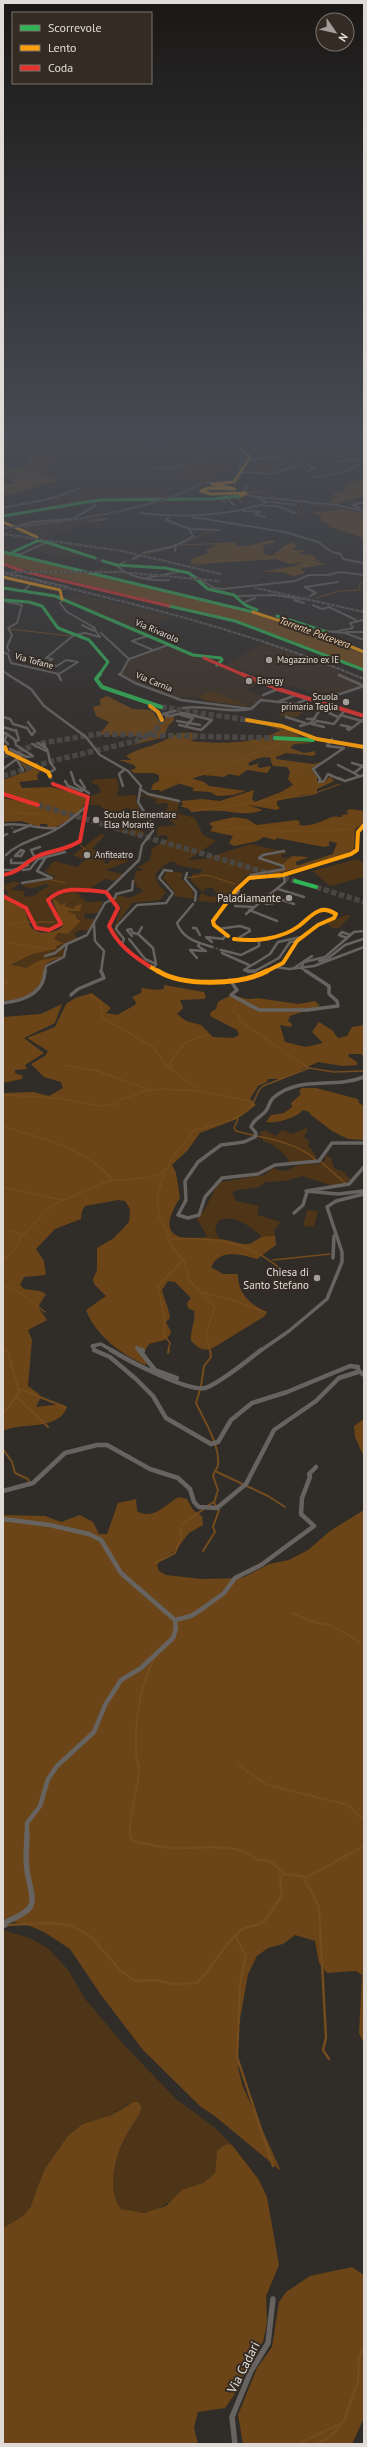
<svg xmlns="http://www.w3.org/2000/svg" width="367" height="2447" font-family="'PT Sans',sans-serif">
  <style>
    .built { fill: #3d3125 }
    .green { fill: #4f3518 }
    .forest { fill: #6b4517 }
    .water { fill: #744c1d }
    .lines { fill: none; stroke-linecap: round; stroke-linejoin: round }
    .stream-far3 { stroke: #744c1d; stroke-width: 1 }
    .stream-far2 { stroke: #744c1d; stroke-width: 1.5 }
    .stream-far1 { stroke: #744c1d; stroke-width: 2 }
    .stream { stroke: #744c1d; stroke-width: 2.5 }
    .street-tunnel-far1 { stroke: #4a4642; stroke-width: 2; stroke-dasharray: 2 1; stroke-linecap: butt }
    .street-tunnel { stroke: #4a4642; stroke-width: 2.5; stroke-dasharray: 2.5 1.5; stroke-linecap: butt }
    .secondary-tunnel { stroke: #4a4642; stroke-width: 4; stroke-dasharray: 4 2; stroke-linecap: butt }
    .primary-tunnel { stroke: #4a4642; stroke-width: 3; stroke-dasharray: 3 1.5; stroke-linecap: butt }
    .highway-tunnel { stroke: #4a4642; stroke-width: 5.5; stroke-dasharray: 5.5 2.5; stroke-linecap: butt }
    .street-far4 { stroke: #676360; stroke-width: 2 }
    .street-far3 { stroke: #676360; stroke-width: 2.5 }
    .street-far2 { stroke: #676360; stroke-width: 3.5 }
    .street-far1 { stroke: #676360; stroke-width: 4.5 }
    .street { stroke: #676360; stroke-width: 5.5 }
    .fast-far1 { stroke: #30b455; stroke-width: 3 }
    .fast { stroke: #30b455; stroke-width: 4 }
    .slow-far2 { stroke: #ff9f0a; stroke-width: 3 }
    .slow-far1 { stroke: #ff9f0a; stroke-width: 4 }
    .slow { stroke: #ff9f0a; stroke-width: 5 }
    .jam-far1 { stroke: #e5322d; stroke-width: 3 }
    .jam { stroke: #e5322d; stroke-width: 4 }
    .rail-casing { stroke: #686562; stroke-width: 2 }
    .rail { stroke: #342c24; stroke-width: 1; stroke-dasharray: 2.5; stroke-linecap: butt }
    .poi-dot { fill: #a29e99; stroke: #342c24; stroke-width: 1.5 }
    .labels { text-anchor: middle; stroke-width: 4; stroke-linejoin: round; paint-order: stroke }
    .far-street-label { font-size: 9px; fill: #e0dbd6; stroke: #342c24 }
    .far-poi-label { font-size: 9px; fill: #e0dbd6; stroke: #342c24; text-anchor: start }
    .far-water-label { font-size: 10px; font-style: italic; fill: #f7d6b6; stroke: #342c24 }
    .poi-label { font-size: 11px; fill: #e0dbd6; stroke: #342c24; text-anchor: end }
    .near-street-label { font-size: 13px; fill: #e0dbd6; stroke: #342c24 }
  </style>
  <rect width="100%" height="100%" fill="#302c28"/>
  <g class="built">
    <path d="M224,444H228L241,455L214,461L203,459L211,446Z"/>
    <path d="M149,450L177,455L184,461L179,465L155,470L200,481L159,497L107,498L54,504L50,500L62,494L82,488V486L39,474L55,462L52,454L108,451L124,456Z"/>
    <path d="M95,516L111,518L97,522L101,526L85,524L48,537L25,532L21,527L70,522Z"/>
    <path d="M47,543L88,556L60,558L32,549Z"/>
    <path d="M105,567L110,570L116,569L134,576L125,579L94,570Z"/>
    <path d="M76,593L173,617L140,632L62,597H71Z"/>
    <path d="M264,643L325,665L364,683V685L339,695L335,693L320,697L312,694L314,693L224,665Z"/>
    <path d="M169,646L261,683L246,690L265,697L258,700L252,707L212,691L197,697L175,698L149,686L137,683L120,673L131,659Z"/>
  </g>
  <g class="green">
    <path d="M172,440H205V443H199L181,455L161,451Z"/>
    <path d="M299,456L306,457L307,461L286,465L270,473L248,474L244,471L253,470L266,461Z"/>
    <path d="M200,462C215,464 226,463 240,465L233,470L215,474L219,476L206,482L156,469L172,467L182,469L186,466L183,465Z"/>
    <path d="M212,691L252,707L208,701L197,697Z"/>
    <path d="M300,703L310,706L297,717L278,716L289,705Z"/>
    <path d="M116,778L119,785L117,786L119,791L116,794L120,796L136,795V802L142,813H135L129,808L120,810L124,813L107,814L100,805H90L91,796L101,792L98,785L93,784L92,780Z"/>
    <path d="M139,795H148L179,802L177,813L195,818L203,835L216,841L188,860L203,859L251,844L281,851H269L278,852L261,855L257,858L282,868L247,875L220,903L198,901L201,893L211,897L218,895L212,888L207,887L203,892L191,881L192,874H198L203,870L177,865L174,861L167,863L155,874L159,885L166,892L160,900L132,903L114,928L121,940L113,930L121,908L114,900L118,895L130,898L142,892L143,890L135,886L137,885L134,881L136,871H142L143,869L137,868L150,860L152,849L169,838L165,835L157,836V827L176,825L165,817L168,804L165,803L157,804L154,802L157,800L145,795L140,797Z"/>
    <path d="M121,820H128L131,824L149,823L151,828L137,829L145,832L141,837L120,832Z"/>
    <path d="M101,834L105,835L92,849L102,852L99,856L83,859L73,855Z"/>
    <path d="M285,852L288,853L281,855L283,858L293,856L281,865L261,857Z"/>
    <path d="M99,858L106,860L103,862L107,864L113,858L130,861L105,870L123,874L115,881L105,879L89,889H62L47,895V904L59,924L51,929L37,926L29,908L6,895L8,892L3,888V886L14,881L20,883L11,890L25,891L23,894L25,897L36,895L39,891L49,886L47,884L30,889L21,885L56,877L45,872L54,861L77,867L85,860Z"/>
    <path d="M358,859L364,864V877L330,886L312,871Z"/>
    <path d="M167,871L183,873L181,879L192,889L194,899L174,896L175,892L163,878Z"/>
    <path d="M69,892H90L76,893L83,896L76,898H83L86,902L103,901L98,913L84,914L85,919H95L88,931L80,930L74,934L78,939L64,946V955C47,952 27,977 11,966L33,954L57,949L56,946L63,942L54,939L57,933L68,934L81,921L67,911H80L79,905L74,906L76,909L65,906L66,902L60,905L52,897Z"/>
    <path d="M346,915H351L339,928H332L327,923Z"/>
    <path d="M306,1128L308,1130L304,1137L309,1141L308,1145L316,1156L315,1160L289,1162C286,1153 272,1143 263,1141L260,1133L264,1130L276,1136L282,1130L293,1134Z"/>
    <path d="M326,1155L331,1158L334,1168L346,1173L345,1175L350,1178L348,1182L333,1186L302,1176L286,1181L265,1182L259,1187L237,1190L232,1193L236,1201L259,1206L257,1215L278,1221L280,1223L274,1230L275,1236L260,1238L261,1235C248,1227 236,1213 218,1221L215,1231L220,1239L195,1241L207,1236L197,1219C208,1209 210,1193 221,1182L264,1175L274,1168C286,1174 287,1169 297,1166C305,1163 314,1165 323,1163Z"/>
    <path d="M307,1210L318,1211L314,1227L303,1226Z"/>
    <path d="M3,1930L32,1939L49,1949L68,1970L85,1999L125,2046L176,2099L214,2127L232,2145L226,2144L216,2156L215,2173C207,2182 195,2187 184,2193C160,2207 151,2219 121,2209C106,2189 115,2155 127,2134C132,2125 139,2117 142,2107L138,2102L127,2104L112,2115L83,2124L44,2170L30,2208L23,2216L3,2228Z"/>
  </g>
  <g class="forest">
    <path d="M3,440H133L146,442L145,446L151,448L144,450L147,452L135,456L94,450L52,454L55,462L39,474L60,480L8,495L3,493V481L8,484L16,483L5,478L22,470L3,476V466L7,469L26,467L29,455H18L3,451Z"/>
    <path d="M354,481H364V496C353,497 335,505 328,504L335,496L332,494L342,492L347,488L345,484Z"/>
    <path d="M344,510L364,514V538L330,527L327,523L321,521V516L312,512Z"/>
    <path d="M273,540L276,542L264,545L263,554L272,556L284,546L294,542L296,547L291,550H305L298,554L313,555L317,559L311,561L321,560L316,562L327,564L303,568L301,570L305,572L303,574L293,576L282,572H260L295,566L303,562L290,564L276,559L190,564L192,562L189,560L208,553L206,549L215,547L213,545L234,542L237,546C251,548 261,541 273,540Z"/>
    <path d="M107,696L133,709L151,710L160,721H165V716H174V720L168,726L164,737L133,745L143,738C133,734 106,737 100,734L109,722L96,716L93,707L100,705V699Z"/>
    <path d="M265,725L284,728L302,737H273V739L313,743L294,744L290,748L304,753L314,751L316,754L313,756L286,753L276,757V759L313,764L321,762L311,769L317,777V782H325L330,776L334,781L317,789V794L302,795L277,801V805L280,808L277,810L248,805L263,810C251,815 241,813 230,812C218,810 203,811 191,812L189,809L180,806L183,805L181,801L202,799L220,801L254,790L252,799L255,802L281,792L293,785L288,779L290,772L287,767L273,766L271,762V758C264,756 253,759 248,764L250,766L259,763L257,766L260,768L269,766L271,767L267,773L247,770L239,776L229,774L224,777L204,775L191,778L204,782L209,786L246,791L233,795L217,796L210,792L192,791L194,788L178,783L162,790H151L153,784L159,781V775L152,773H134L131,770L136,768L134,765L119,760H131L126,756C136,749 146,748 158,743C174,737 178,729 198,734L197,738L190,741C220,744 254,745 281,730Z"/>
    <path d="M19,761L40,771L37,775L38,780L19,782L22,788L51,787L82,795L86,799C84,812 65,824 52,828H48L47,824H40V827L21,821L3,822V798L41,805L3,793V780L27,771Z"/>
    <path d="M351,809L364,811V823L355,829L354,849L343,855L276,874L267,873L285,869V867L281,865L293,856L309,857L296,862V865H299L333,854L337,843L329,841V846L324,847L277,838L275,840L264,837L257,841L234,846L229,843L233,836L210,831L213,827L209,824L212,822L234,817L247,819L257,825L297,820L300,822L299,825C311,827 322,821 332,817C334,816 339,817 342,817V815L349,814L346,811Z"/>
    <path d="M52,897L61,905L66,902L65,906L75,909L74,906L82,904L80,911H67L76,915V918L81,921L68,934L58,933L54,939L64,943L56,946L57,949L33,954L11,965L26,968L38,961L64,955C59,960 50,959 45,966C43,969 45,973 43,977C37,995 20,1000 3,1001V898L24,909C27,914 28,922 31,927C38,936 57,933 63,926L53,902Z"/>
    <path d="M164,985L204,992L206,997L204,999L180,1000L183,1008L177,1014L186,1021L201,1025L213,1037L233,1038L239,1035L237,1030L210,1016L211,1012L216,1009L218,1002C222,1000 229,995 234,996C243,997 248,1001 257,998L298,1004L315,1001L320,1006L290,1016L288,1021L292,1024L291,1027L280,1025L285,1042L306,1047L323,1043L312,1032L319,1022L332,1030L338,1038L347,1036L352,1027L364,1025V1058L361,1054H349L348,1056L357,1062V1065L343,1066L318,1062L282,1079H268L267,1082L258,1086L250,1099L256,1105L237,1119L200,1133L187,1151L172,1165L176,1173L180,1198C152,1243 185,1239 219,1239C228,1239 240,1245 249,1244C253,1243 257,1239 260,1238C265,1236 271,1236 275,1236L276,1245L257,1259C239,1254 221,1248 211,1267L223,1274H238C237,1293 251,1305 267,1312L265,1316L213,1348C202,1352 199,1348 191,1341C190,1330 196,1320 194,1311L188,1308L187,1303L191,1298L175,1282L168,1281L162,1290C164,1299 169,1308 170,1318L166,1322L171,1332C168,1342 158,1341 149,1344L144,1352L149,1360L145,1365C121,1354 96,1336 86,1310L106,1296L94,1284L93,1279L97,1270V1248L114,1238L129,1222L130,1209L125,1201L118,1200L85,1206L82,1211L81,1219L55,1229L36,1249L44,1261L46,1275L24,1277L20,1285L24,1289L40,1291L46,1294L38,1307L47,1320L28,1330L32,1340L28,1386L39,1394L40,1399L36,1407L61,1404L67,1407C59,1431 22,1422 3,1431V1093L34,1092L49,1096L63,1088L61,1082L44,1077L31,1064L45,1056L48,1051L27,1038L55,1027L66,1004L75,998L92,993L111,1008L106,1013L117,1015L135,1005L136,1002L132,997L141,993L142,988L157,990L164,989Z"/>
    <path d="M62,1004L55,1023L24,1038L44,1053L25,1065L27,1069L15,1070V1073L23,1076L22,1079L3,1083V1017L41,1014Z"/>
    <path d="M302,1088H316L358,1099L359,1103L364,1106V1140L348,1139L332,1131L311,1115L309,1112L303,1110C297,1118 275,1124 266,1122L271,1115L284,1113L292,1107L291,1103L301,1094L299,1091Z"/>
    <path d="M364,1419V1457L355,1437L354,1426Z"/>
    <path d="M179,1497L187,1499L193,1510L202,1516L203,1525L189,1533L176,1550L162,1559L157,1565L159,1571L166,1575L202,1579L242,1578L269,1564L289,1560L308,1550L330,1531L364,1510V2044L359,2033L362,1975L356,1971L327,1973L319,1963L315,1941L295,1935L283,1944L268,1948L257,1956L248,1974L238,2031V2068L243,2087L281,2171L216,2117L201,2107L143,2050L101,1995L70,1949L44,1932L30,1926L3,1919V1515L45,1516L61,1522L80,1515L93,1522L99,1534H107L118,1503L136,1499L137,1511C154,1521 165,1504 179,1497Z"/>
    <path d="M133,2102H138L142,2107C139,2117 132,2125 127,2134C115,2155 106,2189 121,2209L144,2213L166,2206L182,2190L203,2183L211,2177L215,2173L217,2151L226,2144L232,2145L259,2180L267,2197L279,2265L266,2296L267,2323L263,2342L249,2363L234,2395L225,2408L198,2412L194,2427L198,2444H3V2228L23,2216L30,2208L44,2170L68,2136L83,2124L112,2115Z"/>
    <path d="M352,2267L364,2275V2418L352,2444H243L238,2415L257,2368L272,2347L279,2302L286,2292L310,2276Z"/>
  </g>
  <path class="water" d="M3,553L247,611L364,654V669L247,624L3,564Z"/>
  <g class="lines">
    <g class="stream-far3">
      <path d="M3,443L8,440"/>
      <path d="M144,443L158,440"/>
      <path d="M72,451L77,440"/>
      <path d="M142,454L144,440"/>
      <path d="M308,460L364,455"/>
      <path d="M248,493L263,492L278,499"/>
      <path d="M220,497L240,494"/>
      <path d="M108,498H183"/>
      <path d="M292,500L306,501"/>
      <path d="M304,502L298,511L308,521"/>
      <path d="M310,503L364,514"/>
      <path d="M334,504L364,495"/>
      <path d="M47,507L89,500"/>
      <path d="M183,543L213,530"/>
      <path d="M180,545L233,543"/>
      <path d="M144,554L175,547"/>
      <path d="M195,566C226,556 259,565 290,553"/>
      <path d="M359,589L360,584L364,582"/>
      <path d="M316,598L339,591L364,590"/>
      <path d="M10,629L70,636"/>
      <path d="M160,791L285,741"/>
      <path d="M3,808L19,813L45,814L57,825"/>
      <path d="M194,811L310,795L340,784"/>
      <path d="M216,822C261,834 306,832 352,829"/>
      <path d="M221,831L235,828"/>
      <path d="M80,845L86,850"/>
      <path d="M186,878L207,875L235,884"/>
      <path d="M51,880L65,883"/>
      <path d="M3,925L23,922H54"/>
      <path d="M3,942L49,949"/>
    </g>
    <g class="stream-far2">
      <path d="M3,979L8,982L5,988"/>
      <path d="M90,995L100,1002L103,1018L153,1047L168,1067L201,1091"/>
      <path d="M236,1005L233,1011L239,1016L240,1021L308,1068"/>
      <path d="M64,1065L97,1071L148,1089"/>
      <path d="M172,1070L170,1062L186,1042L207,1035"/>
      <path d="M3,1095L57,1098L100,1106L116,1104L123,1098C133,1098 140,1091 149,1090C184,1087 219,1094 253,1102"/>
      <path d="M234,1118L238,1119L234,1128L236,1131C264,1139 294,1140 316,1160"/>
      <path d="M3,1126C40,1139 87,1147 112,1180"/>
      <path d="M320,1161L345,1183"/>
      <path d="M164,1172L157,1198L159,1217L167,1231L171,1245L184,1261L189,1280L215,1307L206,1334L210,1351"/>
      <path d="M3,1187L61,1200"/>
      <path d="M3,1229L24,1235"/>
      <path d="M171,1239C214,1236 254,1243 286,1274"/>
      <path d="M273,1260L330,1254"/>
      <path d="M3,1262L19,1243L21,1237L52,1205L108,1181L147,1178L158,1175L168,1168C171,1153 185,1146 193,1131C212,1125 240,1122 252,1105C257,1098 256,1091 263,1086L309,1068L334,1072L364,1071"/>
      <path d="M3,1285L19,1292L45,1312"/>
      <path d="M200,1292L233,1300L265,1312"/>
      <path d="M3,1348L6,1351"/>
      <path d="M168,1351L170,1343L164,1335L165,1322L158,1286L183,1260"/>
    </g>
    <g class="stream-far1">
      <path d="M168,1353L169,1350"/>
      <path d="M201,1386L204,1366L211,1357L210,1350"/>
      <path d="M17,1388L65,1407"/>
      <path d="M200,1390L196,1403C204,1420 220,1445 218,1465C217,1469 214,1472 213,1476L218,1490L214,1503L219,1510L213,1527L215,1532L203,1551"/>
      <path d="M17,1397L48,1427"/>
      <path d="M3,1414C7,1407 18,1397 19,1391L8,1353L5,1350"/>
      <path d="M3,1449L12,1462L15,1473L28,1479L29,1482"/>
      <path d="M215,1471L268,1496L285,1507"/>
      <path d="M207,1506L214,1502"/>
      <path d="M155,1563L175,1553L182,1536L180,1532L183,1523L204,1509"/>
      <path d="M291,1613L314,1622L330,1625L364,1644"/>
      <path d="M237,1764L267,1785L348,1805L364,1821"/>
      <path d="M130,1834C129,1813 137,1793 139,1773C139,1766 136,1759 136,1752C135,1719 139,1688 154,1659"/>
    </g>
    <g class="stream">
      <path d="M130,1833L132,1841C145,1843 158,1847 171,1848C194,1849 241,1841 257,1860L270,1861L284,1873"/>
      <path d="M304,1878L319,1907L326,2038L323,2050L329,2059"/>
      <path d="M6,1925L50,1923L73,1926L91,1937L121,1971L136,1981L155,1980L174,1984L197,1983C213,1967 223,1945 241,1930C247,1926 255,1926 262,1923C270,1917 276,1903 282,1895L280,1877L284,1874L307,1877L364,1846"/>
      <path d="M235,1936L246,1956L240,1984L237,2057L273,2166"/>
      <path d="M298,2444L345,2421"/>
      <path d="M316,2444L330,2437L344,2421L358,2381L359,2358L364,2346"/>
    </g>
    <g class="street-tunnel-far1">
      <path d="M124,562L133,559"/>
      <path d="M63,590L68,587"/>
      <path d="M302,599L310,596"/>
    </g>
    <g class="street-tunnel">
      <path d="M175,711L183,708"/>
      <path d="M11,827L15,830"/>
      <path d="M3,859L6,855"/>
      <path d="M11,860L14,857"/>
      <path d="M212,947L221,950"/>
    </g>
    <path class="secondary-tunnel" d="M50,776L53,784"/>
    <path class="primary-tunnel" d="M95,558L103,561"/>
    <g class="highway-tunnel">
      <path d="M161,707L247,720"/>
      <path d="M3,756L42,743L98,734L275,738"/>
      <path d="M3,776L52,761L140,740L155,731L162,720"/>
      <path d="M38,805L295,881"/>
      <path d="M316,887L364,902"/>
    </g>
    <g class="street-far4">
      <path d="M208,440L214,444"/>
      <path d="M253,440L258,442L257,448L267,456"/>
      <path d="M249,460L314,452L340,455L364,453"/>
      <path d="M336,461L364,459"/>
      <path d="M155,469C174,466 200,468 209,447L229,440"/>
      <path d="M242,470L239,469L244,456"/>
      <path d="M241,472L271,474L304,463L315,469L308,471"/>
      <path d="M361,474H364"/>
      <path d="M314,477L341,473L364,463"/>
      <path d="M205,482L212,483"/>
      <path d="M243,492L247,488L244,486"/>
      <path d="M235,497L242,502"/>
      <path d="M258,497L336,505L364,511"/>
      <path d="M220,498L225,502"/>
      <path d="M227,498L234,505"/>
      <path d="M263,501L296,505"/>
      <path d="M264,506H277L295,513H292"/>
      <path d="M3,508L53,498L80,488"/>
      <path d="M359,508L353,505L364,502"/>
      <path d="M243,511L261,512L255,515L265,517"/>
      <path d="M140,513C183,518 224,517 266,503L257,497L247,495"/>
      <path d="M169,517L166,520L190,529L220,530"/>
      <path d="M192,517L285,532L318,542L332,552L341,554L343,559L364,563"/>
      <path d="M14,527L32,522L72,519L95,506L93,501"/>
      <path d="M175,551L176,545"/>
      <path d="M143,553C161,548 178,548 193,536L188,528"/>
      <path d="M16,554H21L47,542"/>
      <path d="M133,559L139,556"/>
      <path d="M124,562L117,566C131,578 151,581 169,580"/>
      <path d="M3,572L68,587"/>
      <path d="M193,575L214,588L223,589L295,581L309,575H328L340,572L364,575"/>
      <path d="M146,578L183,571"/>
      <path d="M24,591L31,583"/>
      <path d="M237,596L274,595L302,599"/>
      <path d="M310,596L316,593L305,587L338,582"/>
      <path d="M63,599L60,603L67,612L95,628"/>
      <path d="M294,600L304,603"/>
      <path d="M7,602L22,605L17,623L8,628L12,635L7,647L9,651"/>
      <path d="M243,603L255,598"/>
      <path d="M313,605L322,609L329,607L356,620"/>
      <path d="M82,625L94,631"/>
      <path d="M326,631L345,633L364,640"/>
      <path d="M333,632L353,628L350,623L363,620"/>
      <path d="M346,632H364"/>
      <path d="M101,633L129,659"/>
      <path d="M132,641L153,650"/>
      <path d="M132,641L147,636"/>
      <path d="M3,652L8,654L11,663L59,674L78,662L66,660L57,666L38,661L48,662L53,659L46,658L74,635L85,633L100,637L93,627"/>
      <path d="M3,671L9,675"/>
      <path d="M120,675L129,659L168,645"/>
    </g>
    <g class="street-far3">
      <path d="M7,674L31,689L44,706L86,737L100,755L128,771L141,786L138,802L153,826V831L142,845L139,860L106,892"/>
      <path d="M58,674H59"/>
      <path d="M58,674L61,680"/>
      <path d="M119,674L135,683L181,700L251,709L261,700L296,704L307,699"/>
      <path d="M339,675L364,686"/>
      <path d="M263,695L278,689"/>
      <path d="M280,701L296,695"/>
      <path d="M316,702L364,686"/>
      <path d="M332,706L329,713L338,717"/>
      <path d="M183,708C206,704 227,714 250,709"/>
      <path d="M175,711L163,714L169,716L183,713L212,720L201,730L179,725"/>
      <path d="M181,715L193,718L186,726"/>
      <path d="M340,715L362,721"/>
      <path d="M3,717L10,719L13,724L27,728L32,735L35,731L28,722"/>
      <path d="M286,717L305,723"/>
      <path d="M307,719H315"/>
      <path d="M177,721L200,725"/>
      <path d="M341,725L350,727L347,729L349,730L364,719"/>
      <path d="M300,726L311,723L324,704"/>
      <path d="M3,727L16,731"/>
      <path d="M324,727L312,724L317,721L334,724L345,710"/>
      <path d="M3,732L7,735L5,739"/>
      <path d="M6,733L15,740"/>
      <path d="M3,739L8,744"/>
      <path d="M332,739L327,746L344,748L313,769L320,779L319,782L324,781L328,774L339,779"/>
      <path d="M38,743L47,749"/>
      <path d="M43,743L48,752"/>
      <path d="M32,744L48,752L50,762L55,769L49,773"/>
      <path d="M10,749L27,757L33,756L16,745L15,741L19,740L16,730"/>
      <path d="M17,760L23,770"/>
      <path d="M352,763L363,766L354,773L359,776"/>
      <path d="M338,765L354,773"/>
      <path d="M3,769L21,756L17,753"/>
      <path d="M71,772L75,784L89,793"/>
      <path d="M338,778L345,781L364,775"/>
      <path d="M80,780L85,788"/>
      <path d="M65,781L68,786L82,791"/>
      <path d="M123,786L119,774L125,769"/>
      <path d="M140,789L148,794L179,801"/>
      <path d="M3,825C21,821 38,830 56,828"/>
      <path d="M14,832L31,825"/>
      <path d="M3,836L7,834"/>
      <path d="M21,850L24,851L21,856H15Z"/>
      <path d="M6,855C19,842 38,839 55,830C66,824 77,814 87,806"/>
      <path d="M34,856L31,850L40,847"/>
      <path d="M46,857L65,852"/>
      <path d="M11,860V863H24L37,856"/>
      <path d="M3,870H13L28,865"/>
      <path d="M187,873L185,879L196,892L195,901"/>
      <path d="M249,878L251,875L284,869L283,866L259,858L263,855L284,851"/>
      <path d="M22,883L52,878L37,871L46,857L38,859L30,869L23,870"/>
      <path d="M278,889L304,897"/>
      <path d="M233,899L239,891L236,890"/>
      <path d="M193,904L177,923C183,939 196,942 212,947"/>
      <path d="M266,904L274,903L279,899L294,904"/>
      <path d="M235,906L253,907"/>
      <path d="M249,910L277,921"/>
      <path d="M246,914L285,882L283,875"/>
      <path d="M94,924L95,941L104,951L101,972"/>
      <path d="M142,927L138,934L153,948L156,964L153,969"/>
      <path d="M193,928H196L200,935"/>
      <path d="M218,929L240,926L249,929L250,931L240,937"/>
      <path d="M132,936L127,930L131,929L133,933L138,934"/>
      <path d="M347,938L339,935L342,932L350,935"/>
      <path d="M129,939L145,959L156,964"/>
      <path d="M212,942L206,937L223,939L226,935"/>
      <path d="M122,944L124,939L116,929L117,926L137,905L166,903L173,893L159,878L164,870L172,871"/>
      <path d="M221,950L241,955L259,946V940"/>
      <path d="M222,953L249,965"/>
      <path d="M45,956L55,953L66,944"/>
      <path d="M197,958L190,950L206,951L198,946L200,943"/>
      <path d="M319,961L327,959L345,945L363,939"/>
      <path d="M276,967L289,969L314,966L364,947"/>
      <path d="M294,968L312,956"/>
      <path d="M301,968L304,962L325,957L354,932L364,931"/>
      <path d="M301,968L308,972"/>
      <path d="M45,972L46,966L64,957L67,944L87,935L105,903L115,898L116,894L132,890L133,881"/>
      <path d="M250,972L244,970L270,954L278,942L301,937"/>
      <path d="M253,972L279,958L290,942L297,941"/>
    </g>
    <g class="street-far2">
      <path d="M248,971H255"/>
      <path d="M230,980L237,990L231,995L259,1010H307L338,1006L337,1001L329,994V986L306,971"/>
      <path d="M71,995L78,989L104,978L101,971"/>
      <path d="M3,1003C22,1001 44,994 45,971"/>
      <path d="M364,1077C333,1089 299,1075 273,1098C269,1102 269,1108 265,1112C260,1117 253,1120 251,1127L256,1133L255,1137L244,1142L221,1145L198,1162L185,1181L186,1200L178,1215L188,1218L199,1215L205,1197L222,1178L258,1174L275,1165L319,1161L332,1143H364"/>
      <path d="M364,1167L349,1184L306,1191L338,1194L364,1191"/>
      <path d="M294,1213L303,1205L307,1192"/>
      <path d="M333,1258L334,1236"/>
      <path d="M137,1348L140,1351"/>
      <path d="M137,1348L143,1351"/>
      <path d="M96,1351L92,1346L101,1344L113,1351"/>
      <path d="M260,1351L289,1331L327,1299L342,1262V1252L327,1207L336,1201L364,1194"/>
    </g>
    <g class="street-far1">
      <path d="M111,1350C127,1360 188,1392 205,1388C219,1384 248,1360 261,1350"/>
      <path d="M139,1350L155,1370L177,1378L175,1381"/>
      <path d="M142,1350L143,1351"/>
      <path d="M359,1371L364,1375"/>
      <path d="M3,1491L33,1483L65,1453L97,1445H107L150,1469L178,1478L190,1489L194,1502L199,1507L217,1508L246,1484L274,1430L316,1401L339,1378L358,1372V1367L350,1366L287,1392L252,1403L231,1420L218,1442L211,1444L166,1418L153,1396L136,1379L110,1357L94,1350"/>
      <path d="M3,1519L50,1525L89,1534L101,1540L121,1573L175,1620L176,1628L173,1638L141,1668L121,1680L105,1705L94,1732L57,1766L48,1779L40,1806L27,1823V1834"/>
      <path d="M175,1620L191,1616L202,1609L224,1593L235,1578L261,1565L314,1526L301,1514L302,1498L310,1477L309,1474L316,1467"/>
    </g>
    <g class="street">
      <path d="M5,1925L6,1922C42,1907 32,1902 27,1870C25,1858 27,1845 27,1833"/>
      <path d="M235,2444L232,2417L251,2371L268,2343L273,2299"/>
    </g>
    <g class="fast-far1">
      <path d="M3,516L100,500L212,499L241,496"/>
      <path d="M3,552L253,612"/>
      <path d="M9,554L37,541H43L95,558"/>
      <path d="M103,561L117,565L165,568L189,573L208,589L234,595L245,605L257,610"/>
      <path d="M3,588L55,596L193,655L221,658L222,660L217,665"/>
      <path d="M3,600L29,602L42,606L58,628L89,640L108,662L99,675"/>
      <path d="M169,606L235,621L364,670"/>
      <path d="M277,616L327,632"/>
    </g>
    <g class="fast">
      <path d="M100,674L96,679L102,687L161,707"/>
      <path d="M275,738L313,740"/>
      <path d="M295,881L316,887"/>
    </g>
    <g class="slow-far2">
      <path d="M240,440V448L250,457L234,482L212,484L235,489L208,488L201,491L211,494L246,493L241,496"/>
      <path d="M3,522L37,537"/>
      <path d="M3,577L60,590L62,599"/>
      <path d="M253,612L320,634L364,652"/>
    </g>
    <g class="slow-far1">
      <path d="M150,706L158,712L162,720"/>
      <path d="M247,720L282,726L317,739L364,747"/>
      <path d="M5,747L7,752L48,772L50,776"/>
      <path d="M228,936L214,925L213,921L236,890L249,878L283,875L351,854L357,850L358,832L364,825"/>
      <path d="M234,939C255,942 281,939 299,926C306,921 311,914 319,911C325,908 331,911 336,914L334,918L318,925L297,941L283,963L265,972"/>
      <path d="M149,966L159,972"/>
    </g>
    <path class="slow" d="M158,971C183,987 241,985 267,971"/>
    <g class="jam-far1">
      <path d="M296,440H309"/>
      <path d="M3,564L26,572L169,606"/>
      <path d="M204,658L244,675"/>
    </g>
    <g class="jam">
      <path d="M242,674L278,689L364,716"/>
      <path d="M3,794L38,805"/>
      <path d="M3,875C19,873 25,862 38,856C52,850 67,850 80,841L88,797L53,784"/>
      <path d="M3,896L26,908L36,928L49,930L61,924L48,900C63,885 86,890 106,892L118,908L109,926C117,944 133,956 149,966"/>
    </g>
    <defs>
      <g id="rail">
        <path d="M89,521L107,519"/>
        <path d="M3,528C61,523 150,511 201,484"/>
        <path d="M3,534L122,551L220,574"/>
        <path d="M12,572H121L219,581"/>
        <path d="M3,573C126,601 247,630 364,679"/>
        <path d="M256,588L364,612"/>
      </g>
    </defs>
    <use href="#rail" class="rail-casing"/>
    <use href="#rail" class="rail"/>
  </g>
  <linearGradient id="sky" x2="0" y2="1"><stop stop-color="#1a1816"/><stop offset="0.56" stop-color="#484b53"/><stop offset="1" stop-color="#484b53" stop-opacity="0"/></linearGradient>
  <rect width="367" height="783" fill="url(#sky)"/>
  <g class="poi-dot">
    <circle cx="269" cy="660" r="4"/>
    <circle cx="249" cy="681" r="4"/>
    <circle cx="346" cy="702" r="4"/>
    <circle cx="96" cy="820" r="4"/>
    <circle cx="87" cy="855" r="4"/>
    <circle cx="289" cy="898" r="4"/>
    <circle cx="317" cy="1278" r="4"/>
  </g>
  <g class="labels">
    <g class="far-street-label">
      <text transform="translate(157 631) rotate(23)" y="3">Via Rivarolo</text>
      <text transform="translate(34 661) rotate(15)" y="3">Via Tofane</text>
      <text transform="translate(154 682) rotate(22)" y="3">Via Carnia</text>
    </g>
    <g class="far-poi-label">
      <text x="277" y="663">Magazzino ex IE</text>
      <text x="257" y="684">Energy</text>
      <text x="338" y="700" text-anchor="end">Scuola<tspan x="338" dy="10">primaria Teglia</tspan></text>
      <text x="104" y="818">Scuola Elementare<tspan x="104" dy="10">Elsa Morante</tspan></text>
      <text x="95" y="858">Anfiteatro</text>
    </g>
    <g class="far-water-label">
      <text transform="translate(315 632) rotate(20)" y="4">Torrente Polcevera</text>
    </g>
    <g class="poi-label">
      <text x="281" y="902">Paladiamante</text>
      <text x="309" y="1276">Chiesa di<tspan x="309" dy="13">Santo Stefano</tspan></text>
    </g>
    <g class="near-street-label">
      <text transform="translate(243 2367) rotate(-63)" y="5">Via Cadari</text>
    </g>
  </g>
  <rect width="367" height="2447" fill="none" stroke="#e0dbd6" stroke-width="8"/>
  <rect x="12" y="12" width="140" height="72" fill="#342c24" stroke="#79726b"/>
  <rect x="20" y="25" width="20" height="6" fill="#30b455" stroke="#79726b"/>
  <text x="48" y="32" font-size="12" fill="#e0dbd6">Scorrevole</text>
  <rect x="20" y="45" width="20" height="6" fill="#ff9f0a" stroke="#79726b"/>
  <text x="48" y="52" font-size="12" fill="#e0dbd6">Lento</text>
  <rect x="20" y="65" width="20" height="6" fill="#e5322d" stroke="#79726b"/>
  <text x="48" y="72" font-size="12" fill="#e0dbd6">Coda</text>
  <g transform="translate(335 32) rotate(124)"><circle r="19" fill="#342c24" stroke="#79726b"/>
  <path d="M0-3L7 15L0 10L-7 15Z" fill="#a29e99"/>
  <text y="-6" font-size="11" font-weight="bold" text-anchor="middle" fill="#e0dbd6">N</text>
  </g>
</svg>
